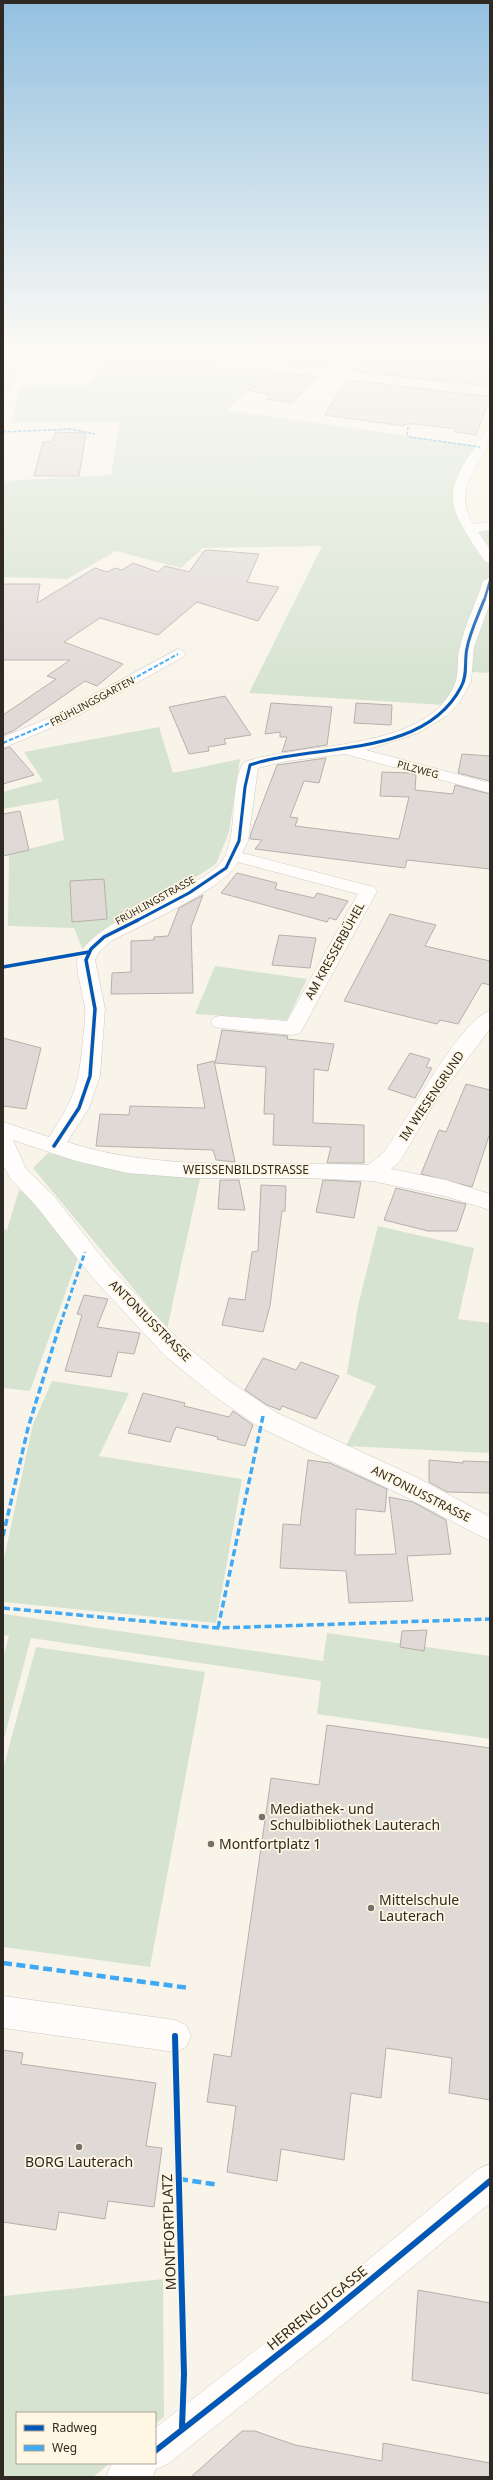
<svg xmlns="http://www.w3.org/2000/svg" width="493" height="2480" font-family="'Noto Sans',sans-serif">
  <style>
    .green { fill: #d6e3d1 }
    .building { fill: #e0dad7; stroke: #b6b0ac }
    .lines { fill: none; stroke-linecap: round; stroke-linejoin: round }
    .minor-casing { stroke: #cecac2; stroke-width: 1 }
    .secondary-casing { stroke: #cecac2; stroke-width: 1 }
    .primary-casing { stroke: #d3d0cb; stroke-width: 1 }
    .minor { fill: #fefdfc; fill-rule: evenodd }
    .secondary { fill: #f7f3f2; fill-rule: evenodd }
    .primary { fill: #f0e8e6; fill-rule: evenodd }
    .quiet-far4 { stroke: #3fa9f5; stroke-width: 1.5; stroke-dasharray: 3.5 1.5; stroke-linecap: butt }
    .quiet-far3 { stroke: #3fa9f5; stroke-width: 2; stroke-dasharray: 4.5 2; stroke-linecap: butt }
    .quiet-far2 { stroke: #3fa9f5; stroke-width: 3; stroke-dasharray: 5.5 3; stroke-linecap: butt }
    .quiet-far1 { stroke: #3fa9f5; stroke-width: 3.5; stroke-dasharray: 7 3.5; stroke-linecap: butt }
    .quiet { stroke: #3fa9f5; stroke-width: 4.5; stroke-dasharray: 9 4.5; stroke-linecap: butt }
    .cycleway-far3-casing { stroke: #fff6e3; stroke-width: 4 }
    .cycleway-far2-casing { stroke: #fff6e3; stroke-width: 5 }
    .cycleway-far1-casing { stroke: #fff6e3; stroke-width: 6 }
    .cycleway-casing { stroke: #fff6e3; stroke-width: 8 }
    .cycleway-far3 { stroke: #0057b8; stroke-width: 2.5 }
    .cycleway-far2 { stroke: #0057b8; stroke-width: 3 }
    .cycleway-far1 { stroke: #0057b8; stroke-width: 3.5 }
    .cycleway { stroke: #0057b8; stroke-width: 6 }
    .poi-dot { fill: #757168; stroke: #fff6e3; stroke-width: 1.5 }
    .labels { text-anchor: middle; stroke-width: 3.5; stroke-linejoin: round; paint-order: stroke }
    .far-street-label { font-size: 10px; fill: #2e2a23; stroke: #fff6e3 }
    .street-label { font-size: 12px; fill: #2e2a23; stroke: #fff6e3 }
    .near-poi-label { font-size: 14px; fill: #2e2a23; stroke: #fff6e3; text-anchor: start }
    .near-street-label { font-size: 14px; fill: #2e2a23; stroke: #fff6e3 }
  </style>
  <rect width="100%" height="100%" fill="#f9f4e9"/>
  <g class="green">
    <path d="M117,348L275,368L226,410L478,446L454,500L467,531L490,526V673L473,672L444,705L249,693L322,546L203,548L181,568L116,551L67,579L3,577V481L111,475L120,422L12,423L20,386L88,385Z"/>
    <path d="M159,727L173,773L240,759L229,832L216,864L83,950L74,928L8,926L9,854L64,840L58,799L3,809V792L43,781L24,752Z"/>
    <path d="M215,966L307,979L287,1020L195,1014Z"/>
    <path d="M48,1153L129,1173L201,1174L167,1329L33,1168Z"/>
    <path d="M19,1190L36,1201L79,1255L30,1391L3,1388V1229L7,1230Z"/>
    <path d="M378,1226L474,1248L458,1319L490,1323V1453L346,1446L376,1386L347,1374L358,1306Z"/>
    <path d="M52,1381L129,1393L99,1456L242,1479L216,1623L3,1602V1563L33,1424Z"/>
    <path d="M4,1614L323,1661L327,1633L490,1656V1739L317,1714L321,1681L31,1638L3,1742V1658L9,1636L3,1635Z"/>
    <path d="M36,1647L205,1672L150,1967L3,1947V1769Z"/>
    <path d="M163,2279L164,2417L155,2424V2413H17V2463H110L93,2477H3V2296Z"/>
  </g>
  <g class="building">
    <path d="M383,347H490V386L354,371L364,357L382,359Z"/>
    <path d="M309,350L339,354L326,367L290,363Z"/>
    <path d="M277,372L317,377L292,403L267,399L271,395L249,390Z"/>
    <path d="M348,380L490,397L476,435L455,432L456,429L417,424H406L404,426L324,415Z"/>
    <path d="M56,432L86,433L79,476H34L43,442H51Z"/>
    <path d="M208,550L259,554L247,582L279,587L258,621L197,602L158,635L100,618L64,642L123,664L97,686L85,681L13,731L3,735V715L56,679L47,676L70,660H3V584H40L37,603L95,568L107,572L115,568L122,570L133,563L158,572L165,566L189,572L204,551Z"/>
    <path d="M225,696L251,735L224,739L226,744L208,747L209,751L189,754L169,707Z"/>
    <path d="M271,703L332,707L327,745L282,752L287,737H280V732L265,734Z"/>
    <path d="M356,703L392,705L391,725L354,723Z"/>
    <path d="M10,747L34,775L3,784V749Z"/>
    <path d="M462,754L490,756V781L458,773Z"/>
    <path d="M326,758L319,783L304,781L290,817L298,818L295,826L399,839L409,797L380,796L382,772L411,773L416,775L415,790L453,794L455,785L490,794V869L407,860L405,868L255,849L262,840L250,839L251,833L277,765Z"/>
    <path d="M20,811L29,850L3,856V814Z"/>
    <path d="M237,873L277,883L275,889L314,898L317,893L348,901L336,920L329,918L327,922L221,893Z"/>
    <path d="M104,879L107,919L72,922L70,881Z"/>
    <path d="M203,895L191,927L193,993L111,994L112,973L131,972V941L154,940V937L168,936L179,908Z"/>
    <path d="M390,914L436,925L425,946L490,961V985L482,983L458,1024L440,1020L437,1024L344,1001Z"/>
    <path d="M279,935L316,938L310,968L272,965Z"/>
    <path d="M222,1030L288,1036L287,1039L334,1044L328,1071L314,1069L313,1123L364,1125V1163H327L331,1147L273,1145L274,1114H264L266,1067L215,1063Z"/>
    <path d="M3,1038L41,1048L26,1109L3,1106Z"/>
    <path d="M410,1053L430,1059L426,1067L432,1068L415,1098L388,1089Z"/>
    <path d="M214,1061L235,1162L216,1160L213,1150L96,1146L100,1114L129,1115L130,1106L205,1108L197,1065Z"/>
    <path d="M466,1084L490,1090V1133L472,1187L421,1174L439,1130L446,1132Z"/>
    <path d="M220,1180H239L245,1210L218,1209Z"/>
    <path d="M323,1180L361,1182L354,1218L316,1212Z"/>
    <path d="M261,1185L286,1186L285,1211H282L270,1306L263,1332L222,1325L229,1298L245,1300L252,1252L258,1251Z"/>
    <path d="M396,1188L466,1204L457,1231H428L384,1220Z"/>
    <path d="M84,1295L108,1299L97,1327L140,1333L134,1354L118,1352L111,1377L65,1371L82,1315L77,1314Z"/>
    <path d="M263,1358L296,1370L301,1362L339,1376L316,1419L282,1406L280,1410L267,1405L245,1390Z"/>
    <path d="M143,1393L185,1403L184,1406L229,1417L233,1411L253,1425L245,1446L217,1439L218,1437L176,1427L170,1442L128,1433Z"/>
    <path d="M308,1460L330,1463L387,1489L385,1512L356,1509L355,1555L396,1554L389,1497L413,1502L446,1520L451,1554L407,1556L413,1601L349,1603L346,1571L280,1568L283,1524L300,1525Z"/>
    <path d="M429,1460L463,1463V1461L490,1462V1493L447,1492L429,1482Z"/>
    <path d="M427,1630L424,1651L400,1647L402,1631Z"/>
    <path d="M327,1725L490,1748V2100L449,2093L452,2058L386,2048L381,2098L351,2093L344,2160L281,2149L277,2181L227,2172L236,2106L207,2102L214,2054L231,2057L271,1778L319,1785Z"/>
    <path d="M3,2050L23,2053L21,2064L156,2083L146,2146L162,2148L154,2207L108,2201L105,2219L59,2212L56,2230L3,2222Z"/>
    <path d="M418,2290L490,2303V2394L412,2380Z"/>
    <path d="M242,2431H255L295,2445L382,2461L383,2443L490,2463V2477H191Z"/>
  </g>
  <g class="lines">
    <defs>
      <g id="minor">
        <path d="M490,430C490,466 448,480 473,524L490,522V530L478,532L490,549V563L485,562C443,500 441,494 486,431Z"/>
        <path d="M490,577V603L474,647L471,682L459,703L448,715L418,733L366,750L490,783V793L345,754L287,761L258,768L248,841L242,853L374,887L377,891L303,1028L300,1033L293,1035L221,1028L214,1027L211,1022L214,1017L221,1016L287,1021L358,894L238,862C225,889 139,926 111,941L99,952L95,960L105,1009L100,1076L89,1108L67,1142C161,1173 270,1161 368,1165C374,1160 382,1155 386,1149C406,1122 461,1018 490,1011V1029L435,1102L400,1161L391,1169L446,1180L490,1194V1210L445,1196L372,1181L307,1178H191L127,1173L76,1161L13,1140L26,1169L53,1195L108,1265L181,1342L229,1381L277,1413L418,1478L490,1517V1541L400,1494L259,1427L213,1395L165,1356L92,1277L37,1207L10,1178L3,1165V1122L49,1137C75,1098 79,1084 83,1038C84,1029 86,1018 85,1008C84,996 74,967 78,958C93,920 184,896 218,866C241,844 227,786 244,762C303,742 424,752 454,686C460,674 456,659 460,647C465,624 476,603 483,581Z"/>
        <path d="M178,649L183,651L186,654L183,657L70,720L3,748V737L58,714Z"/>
        <path d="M3,1996L175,2020L186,2025L191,2036L186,2047L175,2052L3,2028Z"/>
        <path d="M490,2164V2203L334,2332L168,2464L156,2469L152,2477H106L112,2463H155V2428L310,2308L478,2169Z"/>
      </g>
      <path id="secondary" d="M101,347H138L490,388V396L107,350Z"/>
      <path id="primary" d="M7,347H19L9,391L3,395V365Z"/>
    </defs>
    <use href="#minor" class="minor-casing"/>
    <use href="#secondary" class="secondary-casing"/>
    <use href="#primary" class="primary-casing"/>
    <use href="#minor" class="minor"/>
    <use href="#secondary" class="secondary"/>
    <use href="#primary" class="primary"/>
    <g class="quiet-far4">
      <path d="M408,427L407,435L410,437L480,447"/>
      <path d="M3,432L71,429L95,434"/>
    </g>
    <path class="quiet-far3" d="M3,743L64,717L178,654"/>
    <path class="quiet-far2" d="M60,1325L85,1252"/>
    <g class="quiet-far1">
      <path d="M3,1536L28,1428L60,1324"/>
      <path d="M3,1608L218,1628L490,1619"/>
      <path d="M218,1628L263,1416"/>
    </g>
    <g class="quiet">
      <path d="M3,1963L189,1988"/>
      <path d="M179,2179L219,2185"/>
    </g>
    <defs>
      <path id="cycleway-far3" d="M484,601L490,581"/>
      <path id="cycleway-far2" d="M136,921L189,893L226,868L239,841L245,787L250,765C315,743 424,759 461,687C468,675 464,661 467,648C470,632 478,616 484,600"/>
      <g id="cycleway-far1">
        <path d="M3,967L89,952"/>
        <path d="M54,1146L79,1108L90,1076L95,1009L86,960L91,949L104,937L138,920"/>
      </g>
      <g id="cycleway">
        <path d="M175,2036L184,2374L182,2427"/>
        <path d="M155,2451L322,2320L490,2181"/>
      </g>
    </defs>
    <use href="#cycleway-far3" class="cycleway-far3-casing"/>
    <use href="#cycleway-far2" class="cycleway-far2-casing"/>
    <use href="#cycleway-far1" class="cycleway-far1-casing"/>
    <use href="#cycleway" class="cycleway-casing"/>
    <use href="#cycleway-far3" class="cycleway-far3"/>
    <use href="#cycleway-far2" class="cycleway-far2"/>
    <use href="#cycleway-far1" class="cycleway-far1"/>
    <use href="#cycleway" class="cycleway"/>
  </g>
  <linearGradient id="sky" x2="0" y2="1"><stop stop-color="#93c0e0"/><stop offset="0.5" stop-color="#fcfaf5"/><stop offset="1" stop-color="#fcfaf5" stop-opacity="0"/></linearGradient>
  <rect width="493" height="694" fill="url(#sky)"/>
  <g class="poi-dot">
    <circle cx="262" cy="1817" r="4"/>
    <circle cx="211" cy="1844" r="4"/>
    <circle cx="371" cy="1908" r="4"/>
    <circle cx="79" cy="2147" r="4"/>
  </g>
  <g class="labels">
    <g class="far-street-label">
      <text transform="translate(92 701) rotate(-28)" y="4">FRÜHLINGSGARTEN</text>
      <text transform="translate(418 769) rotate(15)" y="4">PILZWEG</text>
      <text transform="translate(155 900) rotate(-29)" y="4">FRÜHLINGSTRASSE</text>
    </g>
    <g class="street-label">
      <text transform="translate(335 951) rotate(-61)" y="4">AM KRESSERBÜHEL</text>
      <text transform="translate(432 1096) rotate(-56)" y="4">IM WIESENGRUND</text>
      <text x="246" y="1174">WEISSENBILDSTRASSE</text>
      <text transform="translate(150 1321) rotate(45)" y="4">ANTONIUSSTRASSE</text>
      <text transform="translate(421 1494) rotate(27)" y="4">ANTONIUSSTRASSE</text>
    </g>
    <g class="near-poi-label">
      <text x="270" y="1814">Mediathek- und<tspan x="270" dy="16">Schulbibliothek Lauterach</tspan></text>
      <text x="219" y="1849">Montfortplatz 1</text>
      <text x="379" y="1905">Mittelschule<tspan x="379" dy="16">Lauterach</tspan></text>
      <text x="79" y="2167" text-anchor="middle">BORG Lauterach</text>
    </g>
    <g class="near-street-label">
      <text transform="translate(169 2232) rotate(-92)" y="5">MONTFORTPLATZ</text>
      <text transform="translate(317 2308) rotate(-39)" y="5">HERRENGUTGASSE</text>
    </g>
  </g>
  <rect width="493" height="2480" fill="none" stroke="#2e2a23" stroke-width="8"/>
  <rect x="16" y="2412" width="140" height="52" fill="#fff6e3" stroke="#aba496"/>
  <rect x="24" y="2425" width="20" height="6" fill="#0057b8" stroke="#aba496"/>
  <text x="52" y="2432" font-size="12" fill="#2e2a23">Radweg</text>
  <rect x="24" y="2445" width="20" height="6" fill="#3fa9f5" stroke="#aba496"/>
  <text x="52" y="2452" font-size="12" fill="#2e2a23">Weg</text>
</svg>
